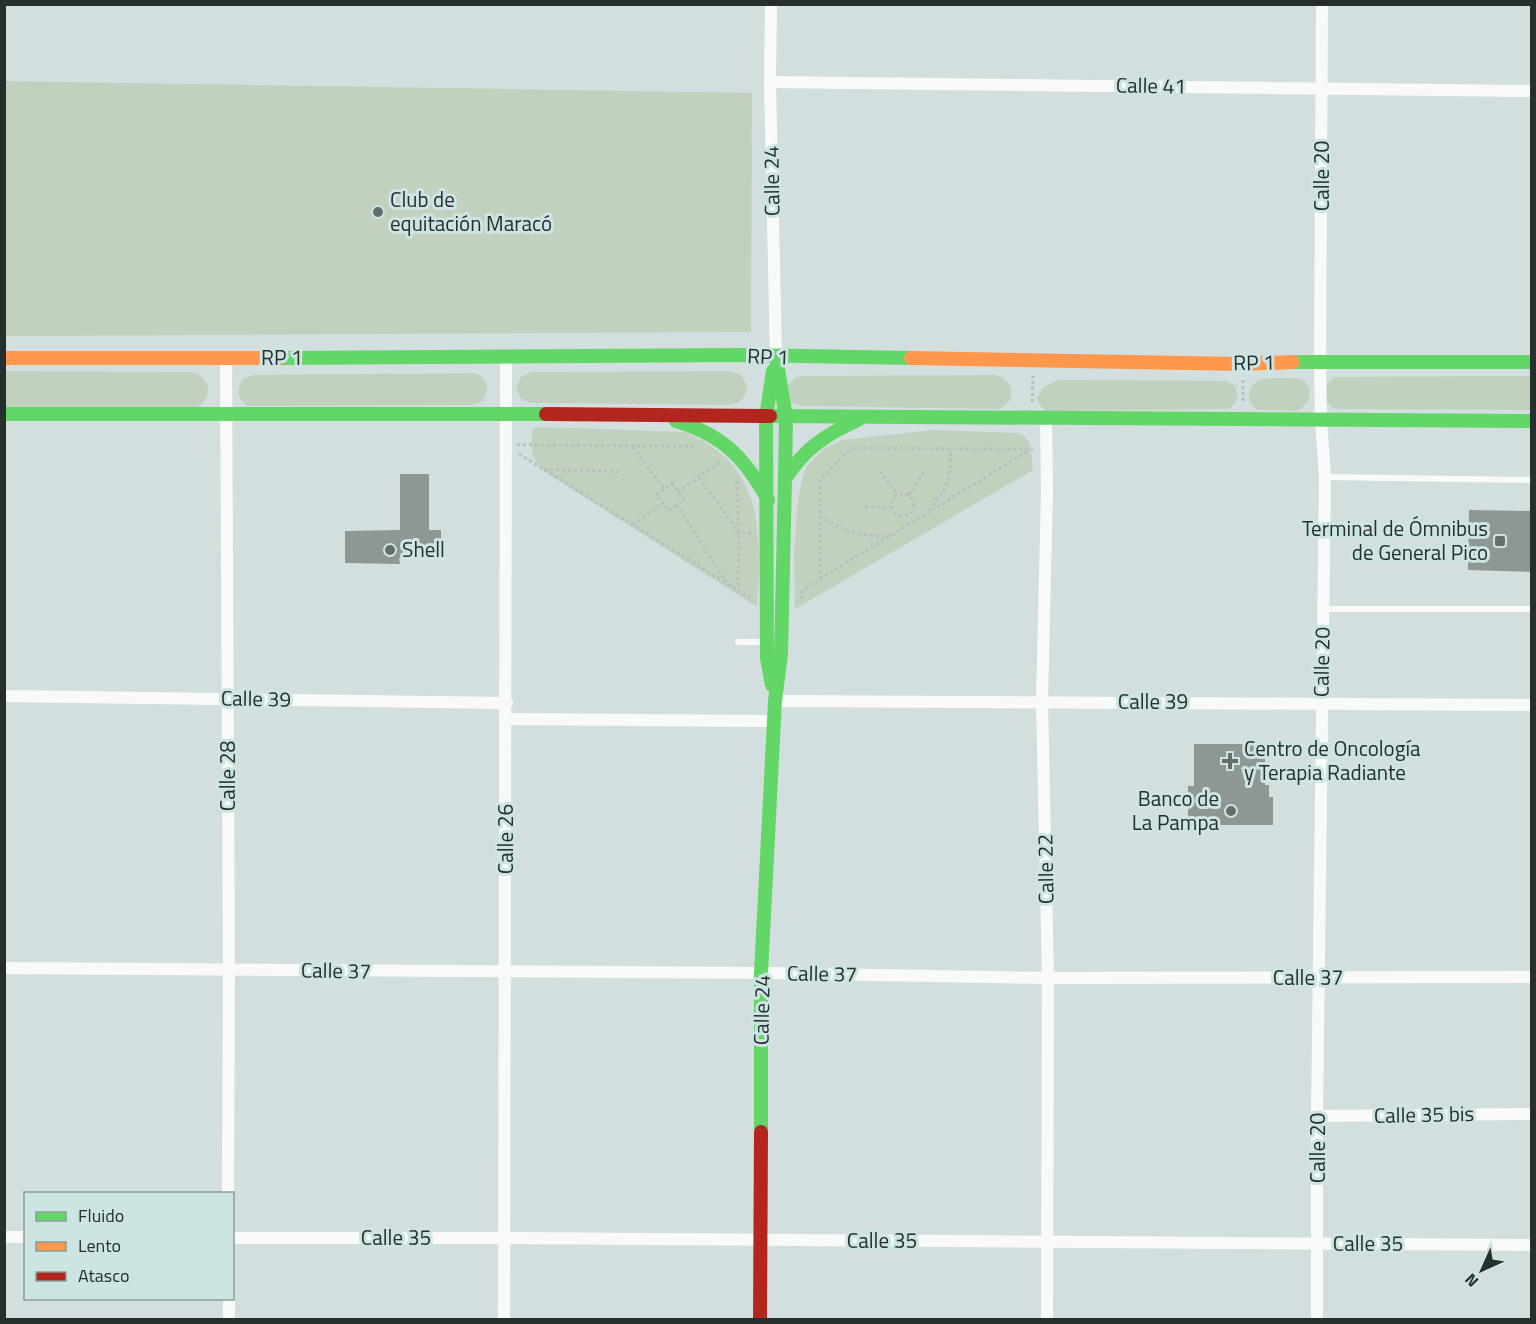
<svg xmlns="http://www.w3.org/2000/svg" width="1536" height="1324" font-family="'Titillium Web',sans-serif">
  <style>
    .green { fill: #c1d1be }
    .building { fill: #8e9795 }
    .lines { fill: none; stroke-linecap: round; stroke-linejoin: round }
    .path { stroke: #b9bfbe; stroke-width: 3; stroke-dasharray: 3 3; stroke-linecap: butt }
    .lane { stroke: #f8fafa; stroke-width: 6 }
    .street { stroke: #f8fafa; stroke-width: 12 }
    .fast { stroke: #63d668; stroke-width: 14 }
    .slow { stroke: #ff974d; stroke-width: 14 }
    .jam { stroke: #b3261e; stroke-width: 14 }
    .poi-dot { fill: #636d6c; stroke: #cde5e2; stroke-width: 2 }
    .labels { text-anchor: middle; stroke-width: 6; stroke-linejoin: round; paint-order: stroke }
    .street-label { font-size: 21px; fill: #262f2e; stroke: #cde5e2 }
    .poi-label { font-size: 21px; fill: #262f2e; stroke: #cde5e2; text-anchor: start }
  </style>
  <rect width="100%" height="100%" fill="#d3dfde"/>
  <g class="green">
    <path d="M5,81L752,93L751,332L5,336Z"/>
    <path d="M5,371L190,372C210,375 215,397 197,407H5Z"/>
    <path d="M730,371L741,375L747,386C746,398 740,404 728,405L532,403L521,399L516,388L521,377L531,372Z"/>
    <path d="M473,373C488,376 492,390 481,402L471,405L248,406C237,399 235,388 244,378L254,375Z"/>
    <path d="M995,375C1009,378 1015,389 1009,402L999,409L802,406L791,402L788,385L796,377L802,376Z"/>
    <path d="M1531,376V410L1338,409L1333,408L1325,400L1326,384L1335,377Z"/>
    <path d="M1297,378L1305,381C1314,392 1310,404 1297,411L1258,410C1252,407 1249,402 1249,395C1249,373 1283,379 1297,378Z"/>
    <path d="M1058,380L1226,381L1235,386L1238,397L1233,406L1228,409L1046,411L1038,403L1037,398L1044,387Z"/>
    <path d="M540,427L685,432C765,466 761,532 757,607L542,470C531,457 530,447 533,429Z"/>
    <path d="M934,430L1019,433C1034,439 1031,457 1033,470L795,609L794,553L798,499L803,475L808,465L824,448L843,440Z"/>
  </g>
  <g class="building">
    <path d="M400,474H429V530H441V558H399L400,564L345,563V531L400,530Z"/>
    <path d="M1469,510L1532,511V572L1468,570Z"/>
    <path d="M1194,744H1260L1265,748V785H1269V797H1273V825H1188V786H1194Z"/>
  </g>
  <g class="lines">
    <g class="path">
      <path d="M1243,380V403"/>
      <path d="M1032,402L1033,376"/>
      <path d="M517,445L693,446"/>
      <path d="M633,447L664,489"/>
      <path d="M519,454L750,598"/>
      <path d="M544,469L621,472"/>
      <path d="M880,471L898,495"/>
      <path d="M699,477L739,533H751"/>
      <path d="M737,481L739,533L738,590"/>
      <path d="M672,483L684,500L669,511L656,495Z"/>
      <path d="M678,492L721,461"/>
      <circle cx="903" cy="505" r="11"/>
      <path d="M909,495L924,472"/>
      <path d="M677,505L726,582"/>
      <path d="M865,507H891"/>
      <path d="M929,510C946,493 953,472 950,449"/>
      <path d="M820,516C842,531 864,538 891,535"/>
      <path d="M633,525L663,503"/>
      <path d="M820,579V480L851,448L1033,449"/>
      <path d="M802,599V590L1030,450"/>
    </g>
    <g class="lane">
      <path d="M1325,477L1532,480"/>
      <path d="M1323,609H1532"/>
      <path d="M738,642H763"/>
    </g>
    <g class="street">
      <path d="M771,4L770,82L776,357"/>
      <path d="M770,82L1532,91"/>
      <path d="M226,358L229,970L228,1194"/>
      <path d="M1046,419L1047,491L1042,701L1048,978L1047,1320"/>
      <path d="M4,696L507,703"/>
      <path d="M775,701L1532,705"/>
      <path d="M507,719L775,721"/>
      <path d="M4,968L761,973L1048,978L1532,977"/>
      <path d="M1317,1116L1532,1114"/>
      <path d="M4,1237H26"/>
      <path d="M232,1238H505L1532,1245"/>
      <path d="M229,1298V1320"/>
      <path d="M504,1320L506,358"/>
      <path d="M1317,1320V1116L1325,477L1321,420L1320,361L1322,4"/>
    </g>
    <g class="fast">
      <path d="M280,358L745,355L911,358"/>
      <path d="M1293,362H1532"/>
      <path d="M4,414H546"/>
      <path d="M770,416L1532,421"/>
      <path d="M676,421C723,435 745,458 768,500"/>
      <path d="M785,479C805,448 825,435 858,420"/>
      <path d="M772,685L767,658L766,417L773,371"/>
      <path d="M761,1132V973L775,701L781,654L785,479L786,417L776,357"/>
    </g>
    <g class="slow">
      <path d="M4,358H280"/>
      <path d="M911,358L1243,364L1293,362"/>
    </g>
    <g class="jam">
      <path d="M546,414L770,416"/>
      <path d="M760,1320L761,1132"/>
    </g>
  </g>
  <g class="poi-dot">
    <circle cx="378" cy="212" r="6"/>
    <rect x="1494" y="535" width="12" height="12" rx="3"/>
    <circle cx="390" cy="550" r="6"/>
    <path d="M1227 752h6v6h6v6h-6v6h-6v-6h-6v-6h6z"/>
    <circle cx="1231" cy="811" r="6"/>
  </g>
  <g class="labels">
    <g class="street-label">
      <text transform="translate(1151 86) rotate(1)" y="7">Calle 41</text>
      <text transform="translate(1322 176) rotate(-90)" y="7">Calle 20</text>
      <text transform="translate(772 181) rotate(-91)" y="7">Calle 24</text>
      <text transform="translate(768 357) rotate(2)" y="7">RP 1</text>
      <text x="282" y="365">RP 1</text>
      <text transform="translate(1254 363) rotate(-1)" y="7">RP 1</text>
      <text transform="translate(1322 662) rotate(-89)" y="7">Calle 20</text>
      <text transform="translate(256 699) rotate(1)" y="7">Calle 39</text>
      <text x="1153" y="709">Calle 39</text>
      <text transform="translate(228 776) rotate(-90)" y="7">Calle 28</text>
      <text transform="translate(506 839) rotate(-90)" y="7">Calle 26</text>
      <text transform="translate(1046 869) rotate(-91)" y="7">Calle 22</text>
      <text transform="translate(336 971) rotate(1)" y="7">Calle 37</text>
      <text transform="translate(822 974) rotate(1)" y="7">Calle 37</text>
      <text x="1308" y="985">Calle 37</text>
      <text transform="translate(762 1010) rotate(-89)" y="7">Calle 24</text>
      <text transform="translate(1424 1115) rotate(-1)" y="7">Calle 35 bis</text>
      <text transform="translate(1318 1148) rotate(-90)" y="7">Calle 20</text>
      <text x="396" y="1245">Calle 35</text>
      <text x="882" y="1248">Calle 35</text>
      <text x="1368" y="1251">Calle 35</text>
    </g>
    <g class="poi-label">
      <text x="390" y="207">Club de<tspan x="390" dy="24">equitación Maracó</tspan></text>
      <text x="1488" y="536" text-anchor="end">Terminal de Ómnibus<tspan x="1488" dy="24">de General Pico</tspan></text>
      <text x="402" y="557">Shell</text>
      <text x="1244" y="756">Centro de Oncología<tspan x="1244" dy="24">y Terapia Radiante</tspan></text>
      <text x="1219" y="806" text-anchor="end">Banco de<tspan x="1219" dy="24">La Pampa</tspan></text>
    </g>
  </g>
  <rect width="1536" height="1324" fill="none" stroke="#262f2e" stroke-width="12"/>
  <rect x="24" y="1192" width="210" height="108" fill="#cde5e2" stroke="#8a9c9a" stroke-width="1.5"/>
  <rect x="36" y="1212" width="30" height="9" fill="#63d668" stroke="#8a9c9a" stroke-width="1.5"/>
  <text x="78" y="1222" font-size="18" fill="#262f2e">Fluido</text>
  <rect x="36" y="1242" width="30" height="9" fill="#ff974d" stroke="#8a9c9a" stroke-width="1.5"/>
  <text x="78" y="1252" font-size="18" fill="#262f2e">Lento</text>
  <rect x="36" y="1272" width="30" height="9" fill="#b3261e" stroke="#8a9c9a" stroke-width="1.5"/>
  <text x="78" y="1282" font-size="18" fill="#262f2e">Atasco</text>
  <g transform="translate(1482 1270) rotate(225)" stroke="#cde5e2" stroke-width="4.5" paint-order="stroke">
  <path d="M0-4.5L10 22L0 15L-10 22Z" fill="#262f2e"/>
  <text y="-9" font-size="16" font-weight="bold" text-anchor="middle" fill="#262f2e">N</text>
  </g>
</svg>
